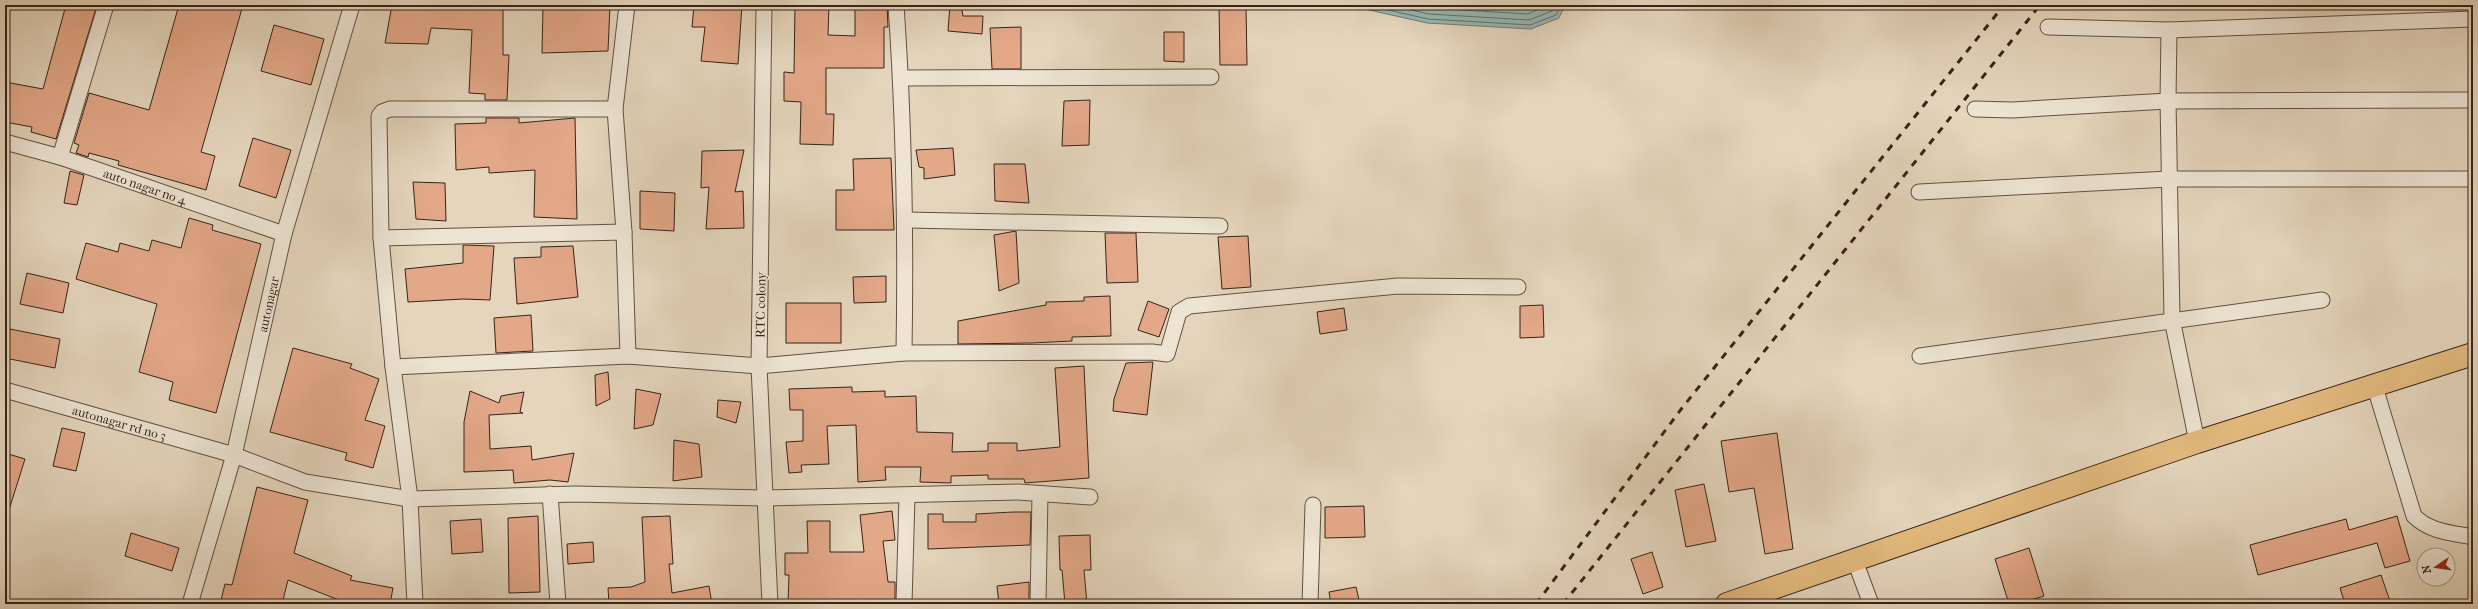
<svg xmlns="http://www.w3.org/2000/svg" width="2478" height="609" font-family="'IM FELL French Canon',serif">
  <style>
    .water { fill: #95b8b4; stroke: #6f7c76 }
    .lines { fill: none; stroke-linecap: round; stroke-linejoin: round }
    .shore { stroke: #666e66; stroke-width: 1 }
    .building { fill: #e3a888; stroke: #372319 }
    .minor-casing { stroke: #625042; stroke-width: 17 }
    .trunk-casing { stroke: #372319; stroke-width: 24 }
    .minor { stroke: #ede4d3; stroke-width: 15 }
    .trunk { stroke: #e2ba7e; stroke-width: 22 }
    .rail { stroke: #372319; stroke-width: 3; stroke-dasharray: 7 7; stroke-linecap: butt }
    .labels { text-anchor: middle; stroke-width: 3; stroke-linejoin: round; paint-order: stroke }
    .street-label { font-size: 13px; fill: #372319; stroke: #ede4d3 }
  </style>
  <rect width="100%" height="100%" fill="#e4d5bc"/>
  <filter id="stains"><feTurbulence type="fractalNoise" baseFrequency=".005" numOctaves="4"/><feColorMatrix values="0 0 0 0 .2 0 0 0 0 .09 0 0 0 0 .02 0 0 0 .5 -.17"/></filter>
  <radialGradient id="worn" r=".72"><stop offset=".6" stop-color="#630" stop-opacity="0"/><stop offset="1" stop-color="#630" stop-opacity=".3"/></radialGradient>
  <path class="water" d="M1347,5H1565L1559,18L1531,29L1427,23Z"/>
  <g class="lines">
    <g class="shore">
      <path d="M1366,5L1428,19L1530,25L1556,15L1561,5"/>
      <path d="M1389,5L1429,14L1529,20L1552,11L1555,5"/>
      <path d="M1417,5L1430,8L1528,14L1548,5"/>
    </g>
  </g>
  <g class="building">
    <path d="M66,5H97L56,139L31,132L32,127L5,122V82L43,89Z"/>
    <path d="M179,5H243L201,152L215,156L206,190L118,165L119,161L89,153L88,157L76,153L79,145L74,143L89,93L149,110Z"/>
    <path d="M392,5H503V55H509L507,100H485V94L469,93L472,30L431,28L428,44L385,43Z"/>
    <path d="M543,5H610L608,51L542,53Z"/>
    <path d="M694,5H742L738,64L701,61L705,27H692Z"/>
    <path d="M795,5H829L828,35L855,36V5H887L888,27H884V68H826V114H834L833,145L800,144L801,102L784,101V72L794,73Z"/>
    <path d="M950,5H961L963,16H983L982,34L948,31Z"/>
    <path d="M1219,5H1246L1247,65H1220Z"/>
    <path d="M274,25L324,39L311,85L261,71Z"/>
    <path d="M1021,27V69H992L990,28Z"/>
    <path d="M1164,32H1184V62L1164,61Z"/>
    <path d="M1090,100L1089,145L1062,146L1064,101Z"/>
    <path d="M486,118H519V123L575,118L577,219L534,217L535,170L489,173V167L456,170L455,124L486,123Z"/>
    <path d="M253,138L291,150L276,198L239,186Z"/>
    <path d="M953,148L955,175L924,179V168L919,167L916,150Z"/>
    <path d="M744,150L735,192L743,191L744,228L706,229L709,187L701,188L702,151Z"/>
    <path d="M891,158L894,230H836V190H854L853,159Z"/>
    <path d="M994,164H1025L1029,203L995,201Z"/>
    <path d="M70,171L84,175L77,205L64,203Z"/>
    <path d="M413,182L445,183L446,221L416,219Z"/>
    <path d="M640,191L675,193L674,231L640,229Z"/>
    <path d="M189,218L213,225L212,230L261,244L216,413L169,400L173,382L139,372L157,304L76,279L86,243L118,252L120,243L149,251L152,240L181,248Z"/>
    <path d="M1016,231L1019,283L999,291L994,235Z"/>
    <path d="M1105,233H1136L1138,282L1107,283Z"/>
    <path d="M1248,236L1251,287L1222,289L1218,237Z"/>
    <path d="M463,245L494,246L490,300L463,299L408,302L405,269L463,263Z"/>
    <path d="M573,246L578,297L517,304L514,258L541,257V247Z"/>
    <path d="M27,273L69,283L63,313L20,304Z"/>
    <path d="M886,276V302L854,303L853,277Z"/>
    <path d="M1110,296L1111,336L1072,337V341L1032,343L958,344V321L1046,305V302L1084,301V297Z"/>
    <path d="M1148,301L1169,309L1159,337L1138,330Z"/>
    <rect x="786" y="303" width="55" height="40"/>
    <path d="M1543,305L1544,337L1520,338V306Z"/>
    <path d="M1344,308L1347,330L1320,334L1317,312Z"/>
    <path d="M531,315L533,351L496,353L494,318Z"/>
    <path d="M10,329L60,339L55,368L5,358Z"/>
    <path d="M293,348L352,364L350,368L379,379L365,420L385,426L373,468L345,460L347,453L270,432Z"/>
    <path d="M1153,362L1147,415L1113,411L1114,399L1126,363Z"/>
    <path d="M1084,366L1089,478L1025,483L1024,479H988V475L951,476V483L920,482L921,467H885L886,480L858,482L856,425L827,426L829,464L801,465L802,472L789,473L786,442L803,441V410H790L789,389L852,387V392L885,391V397L916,396L917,432L953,433L952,452L988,451V443H1017V451L1060,447L1055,368Z"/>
    <path d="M608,372L610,399L596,406L595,375Z"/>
    <path d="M636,389L661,394L653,425L634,429Z"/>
    <path d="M470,391L499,403L501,396L524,392L520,412L523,413L489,415L490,449L531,446L532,460L574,453L568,482L550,480L514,483L513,470L464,472V422Z"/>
    <path d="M718,400L741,402L736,423L717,417Z"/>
    <path d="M62,428L85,433L76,471L53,466Z"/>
    <path d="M1777,433L1793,549L1765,554L1754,488L1729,492L1721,441Z"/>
    <path d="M674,440L699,444L702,477L673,481Z"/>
    <path d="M5,453L25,459L8,513H5Z"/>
    <path d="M1704,484L1716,541L1686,547L1675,490Z"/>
    <path d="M257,487L308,500L294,553L352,576L350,580L393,588L390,604H349L288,580L282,604H220L225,584L232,585Z"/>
    <path d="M1364,506L1365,537L1325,538V507Z"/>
    <path d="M892,511L895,540L883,541L888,582H895V604H788L789,575H785V553H808L807,521H830V552H864L860,515Z"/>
    <path d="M1013,512H1031L1030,545L928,549V514H943V522H976V514Z"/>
    <path d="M538,516L540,592L509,593L508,518Z"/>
    <path d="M670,516L673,564H669L672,593L709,586L712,604H609L608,588L631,587L645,582L642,517Z"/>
    <path d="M2397,516L2410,561L2385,568L2377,543L2258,575L2250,545L2346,519L2349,530Z"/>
    <path d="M481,519L483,552L452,554L450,521Z"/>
    <path d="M131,533L179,548L172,571L125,556Z"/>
    <path d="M1090,535L1091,570H1084L1087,604H1065L1062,570H1060L1059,536Z"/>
    <path d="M593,542L594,562L568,564L567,544Z"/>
    <path d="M2029,548L2044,596L2018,604H2009L1995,559Z"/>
    <path d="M1652,552L1663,587L1643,594L1631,559Z"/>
    <path d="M2381,575L2391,604H2345L2340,588Z"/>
    <path d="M1029,582V604H999L997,586Z"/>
    <path d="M1356,587L1360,604H1331L1329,592Z"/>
  </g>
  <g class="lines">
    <defs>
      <g id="minor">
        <path d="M627,5L615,109L624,232L628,356"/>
        <path d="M764,5L759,366L770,604"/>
        <path d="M896,5C904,121 906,236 904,353"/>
        <path d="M2048,27L2169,30L2473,19"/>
        <path d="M2169,30L2168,101L2172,319L2197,442"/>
        <path d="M901,78L1211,77"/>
        <path d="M1975,109L2012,110L2168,101L2473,100"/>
        <path id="s1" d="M5,142L60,157L284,234"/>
        <path d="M60,157L106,5"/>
        <path d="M1919,192L2169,179H2473"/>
        <path d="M906,220L1220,226"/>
        <path d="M381,238L624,232"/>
        <path d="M1920,356L2322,300"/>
        <path d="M393,367L628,356L759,366L904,353L1152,352L1167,354L1179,312L1189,306L1398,286L1518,287"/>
        <path d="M2374,384L2414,516C2430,532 2452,533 2473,537"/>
        <path id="s2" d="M5,390L234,455L305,482L410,499L575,494L766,498L1018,492L1090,497"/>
        <path d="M550,494L558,604"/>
        <path d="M1855,561L1871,604"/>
        <path id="s3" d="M190,604L234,455L284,234L352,5"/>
        <path d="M415,604L410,499L393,367L381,238L379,116L382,112L390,109H615"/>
        <path d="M904,604L907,496"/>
        <path d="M1038,604L1040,494"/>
        <path d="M1310,604L1313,505"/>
      </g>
      <path id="trunk" d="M1727,604L2197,442L2473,354"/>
    </defs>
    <use href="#minor" class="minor-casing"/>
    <use href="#trunk" class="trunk-casing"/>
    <use href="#minor" class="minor"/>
    <use href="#trunk" class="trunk"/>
    <g class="rail">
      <path d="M1536,604L1682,408L2004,5"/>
      <path d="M1563,604L2040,5"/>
    </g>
  </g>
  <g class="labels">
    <g class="street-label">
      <text dy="5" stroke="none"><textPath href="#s1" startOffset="147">auto nagar no 4</textPath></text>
      <text dy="5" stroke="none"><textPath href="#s3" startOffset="310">autonagar</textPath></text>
      <text transform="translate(760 305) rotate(-89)" y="5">RTC colony</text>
      <text dy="5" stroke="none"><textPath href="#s2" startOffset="119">autonagar rd no 3</textPath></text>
    </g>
  </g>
  <rect width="2478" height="609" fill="none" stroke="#e4d5bc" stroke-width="20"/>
  <rect x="6" y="6" width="2466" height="597" fill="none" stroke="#372319" stroke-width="2"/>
  <rect x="10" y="10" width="2458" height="589" fill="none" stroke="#372319"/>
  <g transform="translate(2436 567) rotate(257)"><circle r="19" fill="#ede4d3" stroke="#a49789"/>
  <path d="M0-3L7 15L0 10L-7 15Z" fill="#8f2418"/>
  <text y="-6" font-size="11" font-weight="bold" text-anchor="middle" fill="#372319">N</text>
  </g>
  <rect width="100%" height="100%" filter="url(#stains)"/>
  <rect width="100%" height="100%" fill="url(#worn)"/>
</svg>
